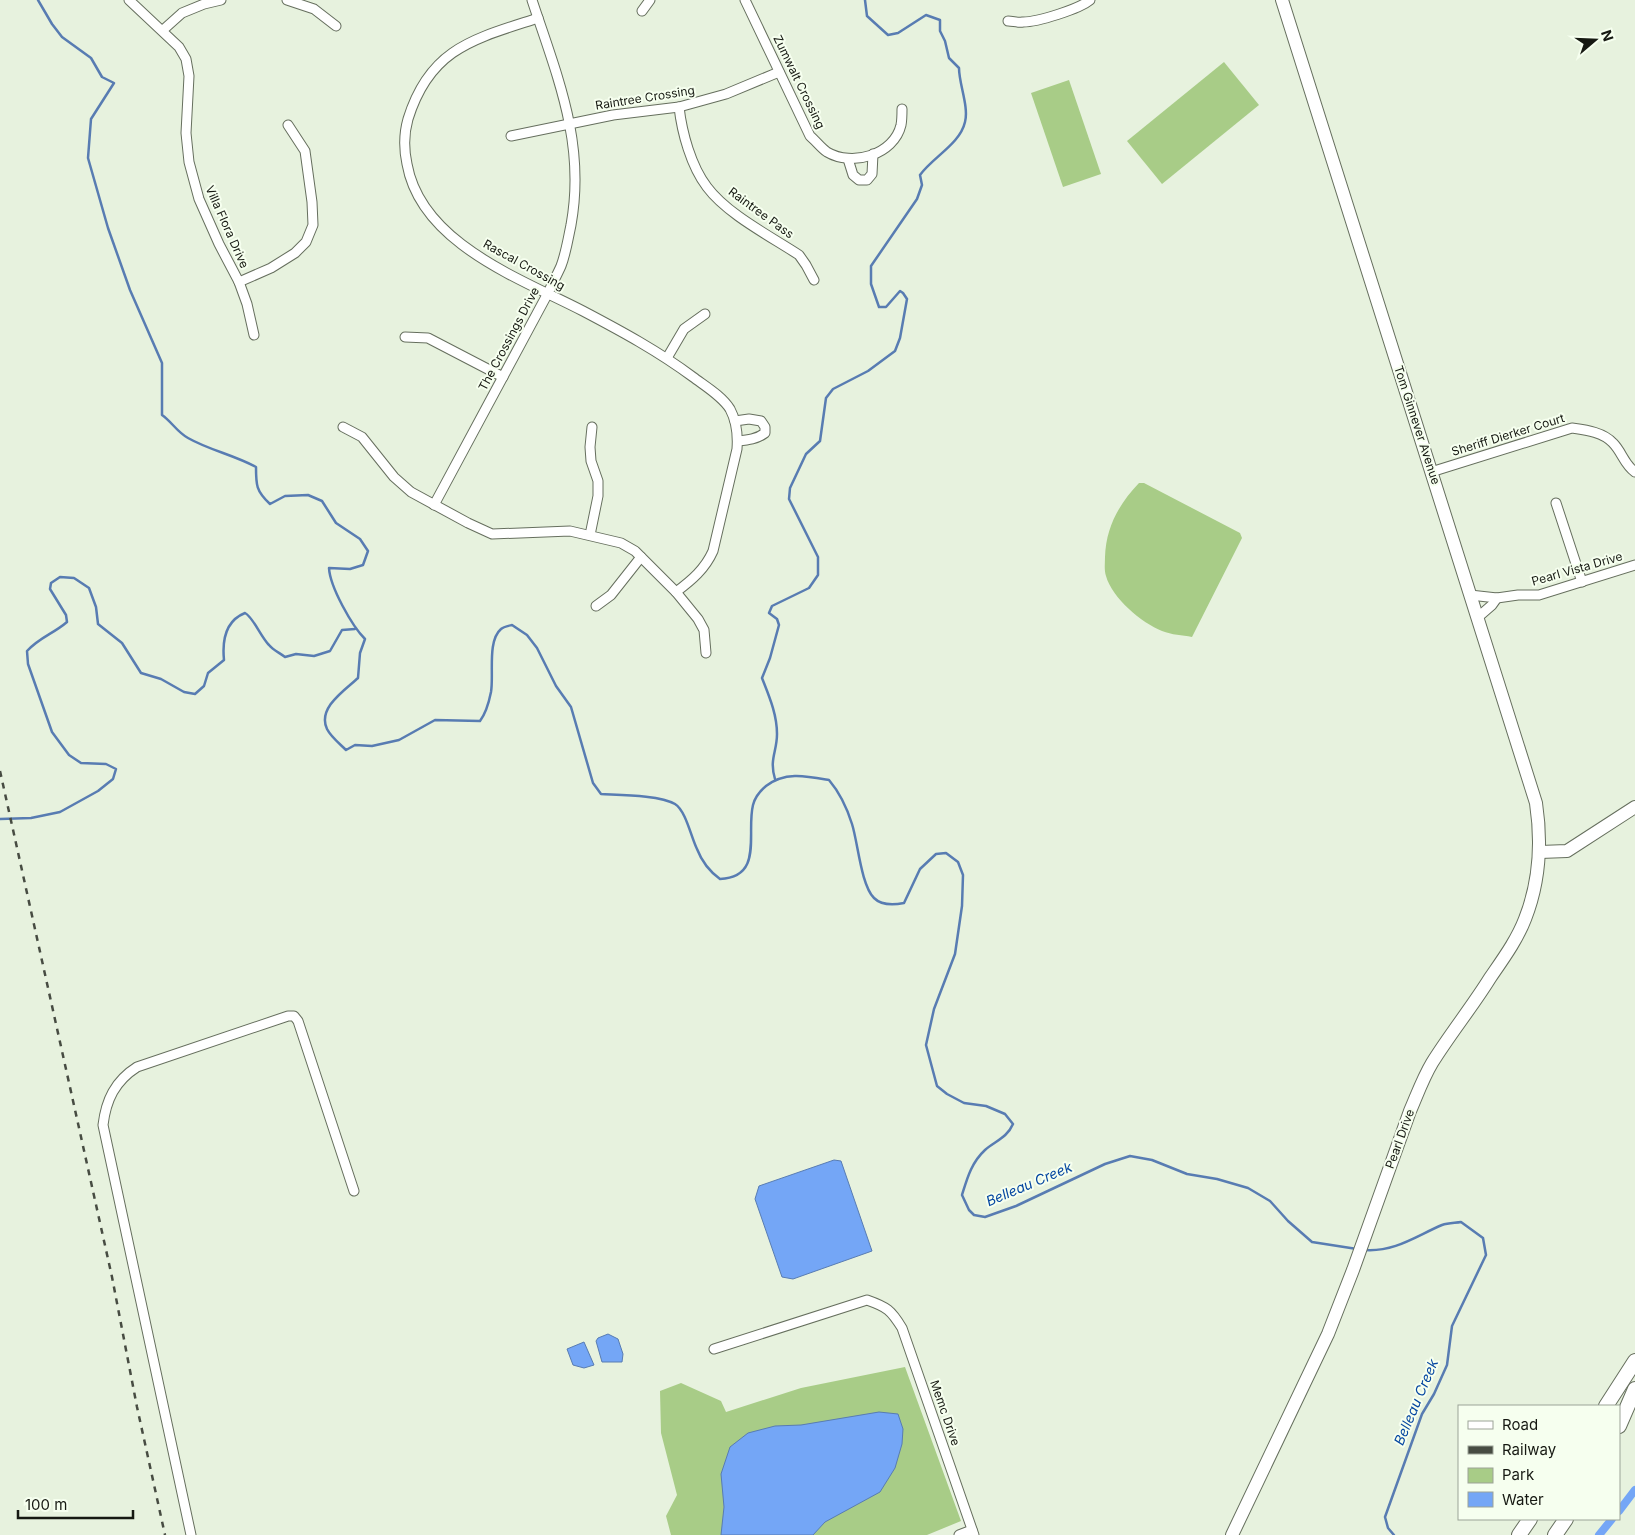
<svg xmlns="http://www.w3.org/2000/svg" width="1635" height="1535" font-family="Inter,sans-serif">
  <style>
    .green { fill: #a8cc87 }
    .water { fill: #74a6f6; stroke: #587cb2 }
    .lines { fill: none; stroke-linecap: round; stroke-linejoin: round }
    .stream { stroke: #587cb2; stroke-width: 2.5 }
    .canal { stroke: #74a6f6; stroke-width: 8 }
    .street-casing { stroke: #666f5e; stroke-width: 11 }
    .secondary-casing { stroke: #666f5e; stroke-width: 14 }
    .primary-casing { stroke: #666f5e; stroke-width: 16 }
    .street { stroke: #fff; stroke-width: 9 }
    .secondary { stroke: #fff; stroke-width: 12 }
    .primary { stroke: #fff; stroke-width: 14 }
    .rail { stroke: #474c42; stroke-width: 2.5; stroke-dasharray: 6 6; stroke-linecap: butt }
    .labels { text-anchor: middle; stroke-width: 4; stroke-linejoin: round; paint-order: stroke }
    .street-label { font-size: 12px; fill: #161912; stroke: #f6ffef }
    .water-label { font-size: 14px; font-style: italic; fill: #0547a1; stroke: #f6ffef }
  </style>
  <rect width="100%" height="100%" fill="#e7f2de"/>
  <g class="green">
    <path d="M1224,62L1259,105L1162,184L1127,141Z"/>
    <path d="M1069,80L1101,174L1063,187L1031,93Z"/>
    <path d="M1139,483H1144L1240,533L1242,538L1192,637C1182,635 1172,635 1162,631C1142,623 1112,598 1106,576C1104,570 1105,563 1105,557C1106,527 1119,504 1139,483Z"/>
    <path d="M905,1367L961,1521L927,1535H671L666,1516L677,1495L661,1433L660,1391L681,1383L721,1401L726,1412L801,1388Z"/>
  </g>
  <g class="water">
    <path d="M834,1160L841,1161L872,1251L793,1279L782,1277L755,1199L759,1186Z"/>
    <path d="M608,1334L618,1339L623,1354L622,1362H602L596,1341L598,1338Z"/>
    <path d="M584,1342L594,1365L584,1368L573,1365L567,1349Z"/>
    <path d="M879,1412L898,1414L903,1429L902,1444L895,1468L880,1492L825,1522L813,1535H721L724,1507L721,1474L730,1447L748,1433L775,1426L801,1425Z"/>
  </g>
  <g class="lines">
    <g class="stream">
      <path d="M38,0L52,24L62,37L91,58L102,77L114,83L91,119L88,158L108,228L130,290L162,363V415C172,422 177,432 188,438C209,450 234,455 256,467C256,485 256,491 270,504L285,496L308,495L322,501L336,523L360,539L368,551L363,565L350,569L329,568C330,587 352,626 365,639L360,653L358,678C345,690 317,708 327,729C331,737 340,744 346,750L355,745L372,746L399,740L435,720L480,721C486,713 489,702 491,692C494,675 487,641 501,629C503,627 508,626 512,625L527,635L537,648L556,686L571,707L593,783L601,794C619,795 660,795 675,804C686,811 691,837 697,849C702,862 709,871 720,879C764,877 746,833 753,805C755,797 760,791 766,786C785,771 807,776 829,780C840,793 847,808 852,824C858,843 861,885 874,898C882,906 894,905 904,903L920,869L936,854L946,853L958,862L963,875L962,906L955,954L934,1009L926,1045L937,1086L947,1094L964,1103L986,1106L1005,1114L1013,1124C1007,1138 995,1141 985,1150C971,1163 967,1179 962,1195L969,1210L974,1215L985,1217L1016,1206L1105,1164L1130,1156L1152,1160L1187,1174L1217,1179L1248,1188L1270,1201L1288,1221L1312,1242L1357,1249"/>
      <path d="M775,779C769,759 777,752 777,734C777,714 769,696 762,678L770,658L779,625L777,619L769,613L772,606L809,588L818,575V557L789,499L790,488L806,454L820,441L826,398L833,389L868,371L895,351L900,338L907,299L903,293L900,291L886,307H879L871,284V266L917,199L922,185L920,175C933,157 960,144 965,122C969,107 959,84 959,68L949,58L945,41L940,31V20L926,15L898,33L888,35L867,16L865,0"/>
      <path d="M0,819L31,818L60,812L98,791L113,779L116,769L106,764L81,763L69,755L52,732L28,664L27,651C40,637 53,634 67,622L66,615L50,589L51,583L60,577L74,578L89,588L96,607L98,624L122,643L141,673L161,679L184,692L195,694L204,686L208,673L224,660C222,640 225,621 245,613C253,617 261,637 269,645C273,650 280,653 285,657L296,654L314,656L330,651L342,630L355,629"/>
      <path d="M1365,1250C1395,1252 1416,1236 1442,1225C1448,1223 1455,1223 1461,1222L1483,1238L1486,1255L1452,1326L1447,1365L1434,1394L1422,1414L1385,1517L1388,1528L1394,1535"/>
    </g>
    <g class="canal">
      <path d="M1619,1511L1635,1490"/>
      <path d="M1599,1535L1612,1519"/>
    </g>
    <defs>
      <g id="street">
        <path d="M129,0L179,47L186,59L189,76L186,133L189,162L199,199L219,244L239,282L247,304L254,335"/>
        <path d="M287,0L314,9L336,26"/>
        <path d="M745,0L810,136C816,141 821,148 827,152C852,167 894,155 901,125C902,120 902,114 902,109"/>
        <path d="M642,11L650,0"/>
        <path d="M538,18C474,39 430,48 408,119C404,133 404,150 407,164C421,243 519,278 583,311C621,331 658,351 693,377C705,386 722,396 730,409C737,422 738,435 737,449L713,551C705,569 692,580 676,592"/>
        <path d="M1008,21C1013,21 1018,23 1023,22C1038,22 1079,9 1090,0"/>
        <path d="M163,30L182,13L204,4L221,0"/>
        <path d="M679,107C682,133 691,166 707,187C727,214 770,236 799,255L806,265L814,280"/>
        <path d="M511,136L613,115L679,107L726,94L779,72"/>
        <path d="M848,159L853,175L859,180H867L872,174L873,154"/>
        <path d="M239,282L271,268L295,253L306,242L313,225L312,202L305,151L288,125"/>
        <path d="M405,337L428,338L503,377"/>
        <path d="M667,358L684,329L705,314"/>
        <path d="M735,421L749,419L761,421L765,427V433C757,439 748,440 738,441"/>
        <path d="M343,427L362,437L394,477L411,492L468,523L492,534L570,531L621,543L635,551L676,592L698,619L704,630L706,653"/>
        <path d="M1431,472L1572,428C1586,430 1603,432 1613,443C1622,452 1624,464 1635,472"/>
        <path d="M1556,503L1582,582"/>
        <path d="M434,505L548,293C552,284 557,275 561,266C566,253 568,239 571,225C586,143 557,76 532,0"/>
        <path d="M590,535L598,496V481L591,461L590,447L592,427"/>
        <path d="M1470,595L1497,598L1518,595H1539L1635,565"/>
        <path d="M596,606L611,595L641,557"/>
        <path d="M1477,618L1492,605L1497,598"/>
        <path d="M714,1349L867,1300C887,1307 891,1310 902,1328L974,1535"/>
        <path d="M191,1535L103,1125C106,1100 115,1081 137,1067L288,1016H294L298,1021L354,1191"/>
        <path d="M959,1535L972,1530"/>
      </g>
      <g id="secondary">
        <path d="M1540,852L1567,851L1635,807"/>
        <path d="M1232,1535L1328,1334L1353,1270L1410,1111C1417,1095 1423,1078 1432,1063C1450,1034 1472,1007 1490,978C1503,959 1517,940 1525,919C1540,881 1542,843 1536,803L1282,0"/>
      </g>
      <g id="primary">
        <path d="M1606,1406L1635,1361"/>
        <path d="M1619,1426L1635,1389"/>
        <path d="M1519,1535L1530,1519"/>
        <path d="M1555,1535L1566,1519"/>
      </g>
    </defs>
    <use href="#street" class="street-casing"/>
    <use href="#secondary" class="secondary-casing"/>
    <use href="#primary" class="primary-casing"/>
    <use href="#street" class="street"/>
    <use href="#secondary" class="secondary"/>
    <use href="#primary" class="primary"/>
    <path class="rail" d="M0,771L112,1277L137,1407L165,1535"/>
  </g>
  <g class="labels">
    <g class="street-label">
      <text transform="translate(799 82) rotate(64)" y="4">Zumwalt Crossing</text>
      <text transform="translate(645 98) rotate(-9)" y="4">Raintree Crossing</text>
      <text transform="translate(761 213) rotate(36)" y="4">Raintree Pass</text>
      <text transform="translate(227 227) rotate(66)" y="4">Villa Flora Drive</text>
      <text transform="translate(524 265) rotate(29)" y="4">Rascal Crossing</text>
      <text transform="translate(509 339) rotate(-62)" y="4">The Crossings Drive</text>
      <text transform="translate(1417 425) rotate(72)" y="4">Tom Ginnever Avenue</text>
      <text transform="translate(1508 435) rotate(-17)" y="4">Sheriff Dierker Court</text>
      <text transform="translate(1577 569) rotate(-16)" y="4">Pearl Vista Drive</text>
      <text transform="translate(1400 1139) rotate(-70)" y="4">Pearl Drive</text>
      <text transform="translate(945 1413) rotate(71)" y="4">Memc Drive</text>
    </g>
    <g class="water-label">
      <text transform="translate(1029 1184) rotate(-23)" y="5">Belleau Creek</text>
      <text transform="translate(1416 1402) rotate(-67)" y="5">Belleau Creek</text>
    </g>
  </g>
  <rect x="1458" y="1405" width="162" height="115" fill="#f6ffef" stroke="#9ca397"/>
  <rect x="1468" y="1421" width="25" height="8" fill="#ffffff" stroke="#9ca397"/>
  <text x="1502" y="1430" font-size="15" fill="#161912">Road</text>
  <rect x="1468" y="1446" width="25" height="8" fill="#474c42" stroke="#9ca397"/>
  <text x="1502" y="1455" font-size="15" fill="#161912">Railway</text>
  <rect x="1468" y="1468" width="25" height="15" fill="#a8cc87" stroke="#9ca397"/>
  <text x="1502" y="1480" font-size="15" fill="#161912">Park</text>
  <rect x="1468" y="1492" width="25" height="15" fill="#74a6f6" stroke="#9ca397"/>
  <text x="1502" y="1505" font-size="15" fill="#161912">Water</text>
  <g transform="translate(1595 40) rotate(71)" stroke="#f6ffef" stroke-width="4" paint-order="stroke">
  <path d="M0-4L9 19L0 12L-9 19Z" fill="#161912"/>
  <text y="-8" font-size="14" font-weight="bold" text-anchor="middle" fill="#161912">N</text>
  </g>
  <path d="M18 1510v8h115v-8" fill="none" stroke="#161912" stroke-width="2.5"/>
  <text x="25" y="1510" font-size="15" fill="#161912" stroke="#f6ffef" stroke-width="4" paint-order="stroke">100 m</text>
</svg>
